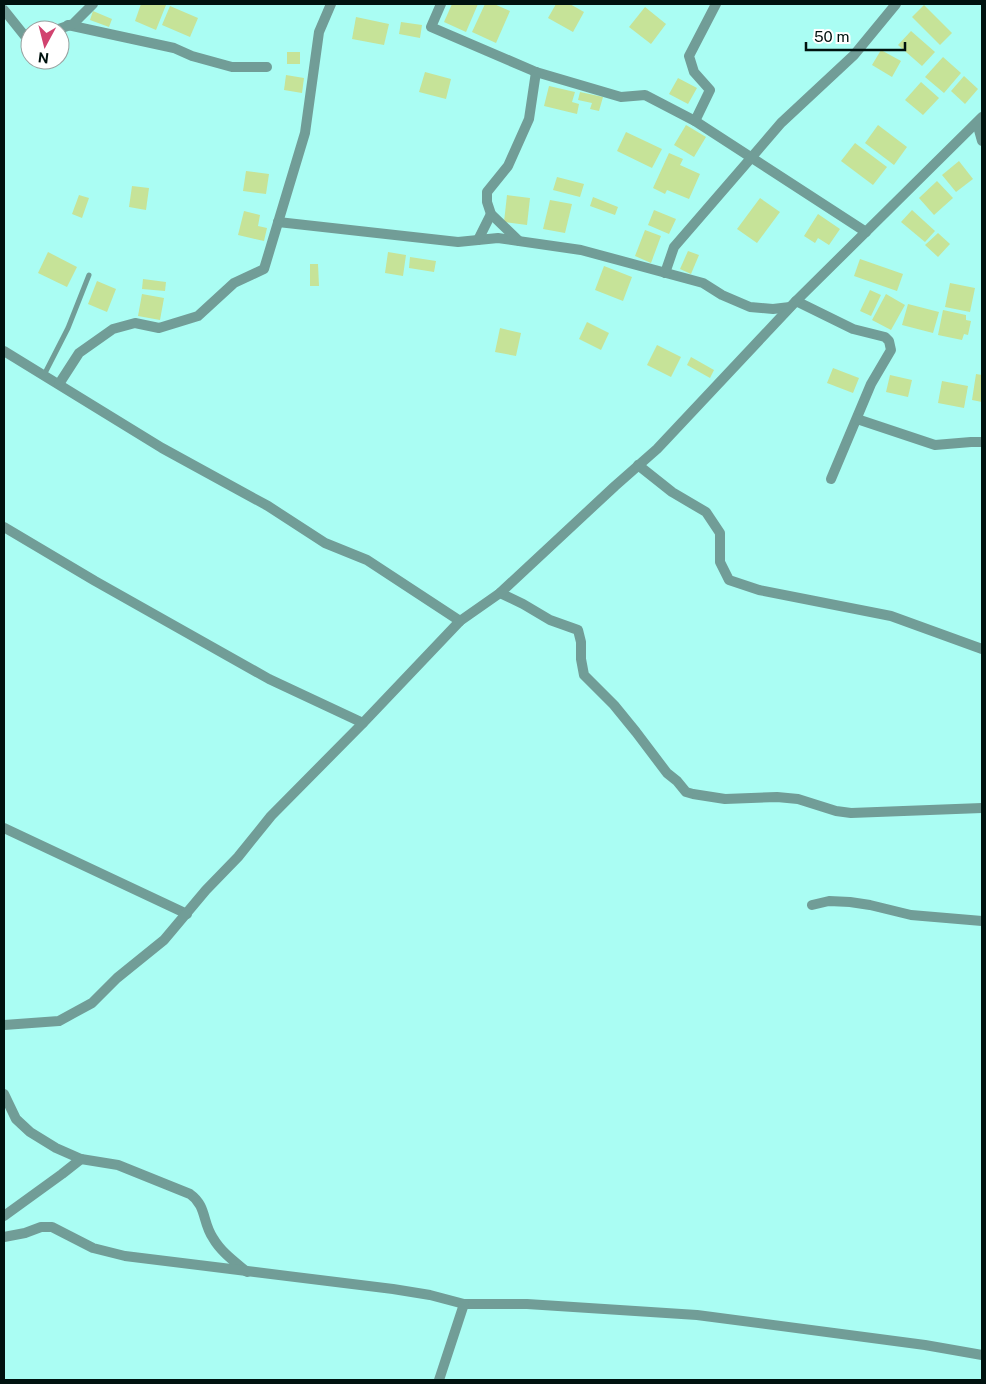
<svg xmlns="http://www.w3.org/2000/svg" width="986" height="1384" viewBox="0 0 986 1384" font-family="'Public Sans',sans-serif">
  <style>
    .building { fill: #c6e398 }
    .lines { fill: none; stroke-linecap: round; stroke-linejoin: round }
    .lane { stroke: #719d97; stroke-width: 5 }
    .street { stroke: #719d97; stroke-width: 10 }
  </style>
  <rect width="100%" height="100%" fill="#aafdf3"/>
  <g class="building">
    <polygon points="141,4 166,5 156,30 135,21"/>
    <polygon points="452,4 478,4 466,32 444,22"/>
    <polygon points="485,4 494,4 510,11 496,43 472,32"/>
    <polygon points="556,4 570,4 584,12 573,32 548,18"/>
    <polygon points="924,5 952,33 940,45 912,17"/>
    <polygon points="170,6 198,18 190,37 162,25"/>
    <polygon points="645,7 666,24 651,44 629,27"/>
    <polygon points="93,11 112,19 109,27 90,20"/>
    <polygon points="356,17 389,24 384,45 352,39"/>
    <polygon points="401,22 422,25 420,38 399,34"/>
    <polygon points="911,31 935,52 922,66 898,45"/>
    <polygon points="881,50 901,61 892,77 872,65"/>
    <rect x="287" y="52" width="13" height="12"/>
    <polygon points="943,57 961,73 944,93 925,77"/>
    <polygon points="425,72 451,79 446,99 419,92"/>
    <polygon points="286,75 304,78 302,93 284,90"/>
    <polygon points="964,76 978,89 965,104 951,91"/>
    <polygon points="678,78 697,88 688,104 669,94"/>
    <polygon points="921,82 939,98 923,115 905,100"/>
    <polygon points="549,86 575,92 572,102 579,104 577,114 544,106"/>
    <polygon points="580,92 603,97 599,111 590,109 592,103 578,100"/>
    <polygon points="686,125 706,137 694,157 674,145"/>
    <polygon points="878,125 907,147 894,165 865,143"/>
    <polygon points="626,132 662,149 652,168 617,151"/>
    <polygon points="855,143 887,167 873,185 841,161"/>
    <polygon points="669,153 683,159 680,165 700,174 689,199 667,190 665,194 653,188"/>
    <polygon points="959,161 973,179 956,192 942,175"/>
    <polygon points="246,171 269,174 266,194 243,191"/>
    <polygon points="557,177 584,184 580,197 553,190"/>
    <polygon points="937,181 953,198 934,215 919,198"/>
    <polygon points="132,186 149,188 146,210 129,207"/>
    <polygon points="79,195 89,198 82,218 72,214"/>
    <polygon points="507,195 530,198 527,225 504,222"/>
    <polygon points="593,197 618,207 615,215 590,206"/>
    <polygon points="760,198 780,212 757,243 737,229"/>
    <polygon points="550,200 572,204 565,233 543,229"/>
    <polygon points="654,210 676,219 669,234 648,225"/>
    <polygon points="912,210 935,231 925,242 901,222"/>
    <polygon points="244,211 260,215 258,226 267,228 264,241 238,235"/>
    <polygon points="818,214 840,229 829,245 818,238 815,243 804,236"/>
    <polygon points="645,230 661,236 651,263 635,256"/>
    <polygon points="938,233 950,244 938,257 925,245"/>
    <polygon points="688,251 699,255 691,274 680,269"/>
    <polygon points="48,252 77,267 67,287 38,273"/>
    <polygon points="388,252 406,255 403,276 385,273"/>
    <polygon points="410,257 436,261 434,272 409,268"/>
    <polygon points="860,259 903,274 897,291 854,276"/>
    <polygon points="310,264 318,264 319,286 310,286"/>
    <polygon points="604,266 632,277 623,301 595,290"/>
    <polygon points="143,279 166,282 165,291 142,289"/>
    <polygon points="97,281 116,289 107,312 88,304"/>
    <polygon points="950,283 975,288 970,312 945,307"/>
    <polygon points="870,290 881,295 871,316 860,311"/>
    <polygon points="142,294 164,298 160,320 138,316"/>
    <polygon points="886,294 905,305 891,330 872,320"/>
    <polygon points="908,304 939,312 933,333 902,325"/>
    <polygon points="943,310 966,315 966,320 971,321 968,335 964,334 962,340 938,335"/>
    <polygon points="587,322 609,333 601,350 579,339"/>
    <polygon points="500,328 521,333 516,356 495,352"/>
    <polygon points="657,345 681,357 671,377 647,365"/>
    <polygon points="691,357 714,370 710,378 687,365"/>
    <polygon points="833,368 859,378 853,393 827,383"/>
    <polygon points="976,374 982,375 982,402 972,400"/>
    <polygon points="890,375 912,380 908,397 886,392"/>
    <polygon points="942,381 968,386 964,408 938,403"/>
  </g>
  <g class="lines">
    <polyline class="lane" points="44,375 68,328 89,275"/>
    <g class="street">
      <polyline points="441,4 431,27 536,72 621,97 645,95 695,121 866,232"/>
      <polyline points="4,10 28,40 30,40"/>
      <polyline points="68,25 174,48 192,56 232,67 267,67"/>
      <polyline points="56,30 73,24 93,4"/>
      <polyline points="695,121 710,90 694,72 689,56 716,4"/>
      <polyline points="977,123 982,141"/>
      <polyline points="278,222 458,242 498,238 581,250 703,283 722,295 750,307 773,309 790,307"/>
      <polyline points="478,240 491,214"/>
      <polyline points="519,241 491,214 487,202 487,192 508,166 529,119 536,72"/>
      <polyline points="665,273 674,247 751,158 781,123 854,55 896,4"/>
      <polyline points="796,301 853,329 885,337 889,341 891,350 871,384 831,479"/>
      <polyline points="4,351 162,448 268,506 325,543 367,560 460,621"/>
      <polyline points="59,384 79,353 113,329 135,323 159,328 198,316 234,283 264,269 305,133 319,32 331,4"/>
      <polyline points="857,419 935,445 971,442 982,442"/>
      <polyline points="638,465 672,492 706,512 720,533 720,562 729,580 759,590 891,616 982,649"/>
      <polyline points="4,527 95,581 269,679 363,723"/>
      <polyline points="500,593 523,604 550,620 578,630 581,642 581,659 584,675 614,705 636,732 667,773 677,781 686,792 693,794 725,799 777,797 798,799 836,811 851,813 982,808"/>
      <polyline points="4,828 187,914"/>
      <polyline points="812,905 829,901 850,902 870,905 911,915 982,921"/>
      <polyline points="4,1025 59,1021 92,1003 117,978 164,940 206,890 238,857 271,816 363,723 460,621 500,593 615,486 657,449 796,301 982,117"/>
      <path d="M4 1094 16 1119 30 1132 56 1148 81 1159 118 1165 190 1194C207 1206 202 1222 213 1238 221 1252 235 1262 247 1272"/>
      <polyline points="4,1216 62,1174 81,1159"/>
      <polyline points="4,1237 25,1233 41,1227 52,1227 93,1248 125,1256 393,1289 430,1295 464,1304 527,1304 697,1315 925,1345 982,1355"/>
      <polyline points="439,1380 464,1304"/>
    </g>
  </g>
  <rect width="986" height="1384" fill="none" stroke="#00120f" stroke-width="10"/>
  <g transform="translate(45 45) rotate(187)"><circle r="24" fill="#ffffff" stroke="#99a09f"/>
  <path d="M0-4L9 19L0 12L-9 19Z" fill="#d1436f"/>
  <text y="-8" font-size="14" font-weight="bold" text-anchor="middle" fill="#00120f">N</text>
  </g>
  <path d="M806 42v8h99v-8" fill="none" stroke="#00120f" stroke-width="2.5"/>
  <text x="814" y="42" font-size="15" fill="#00120f" stroke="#ffffff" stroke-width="4" paint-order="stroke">50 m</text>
</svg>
